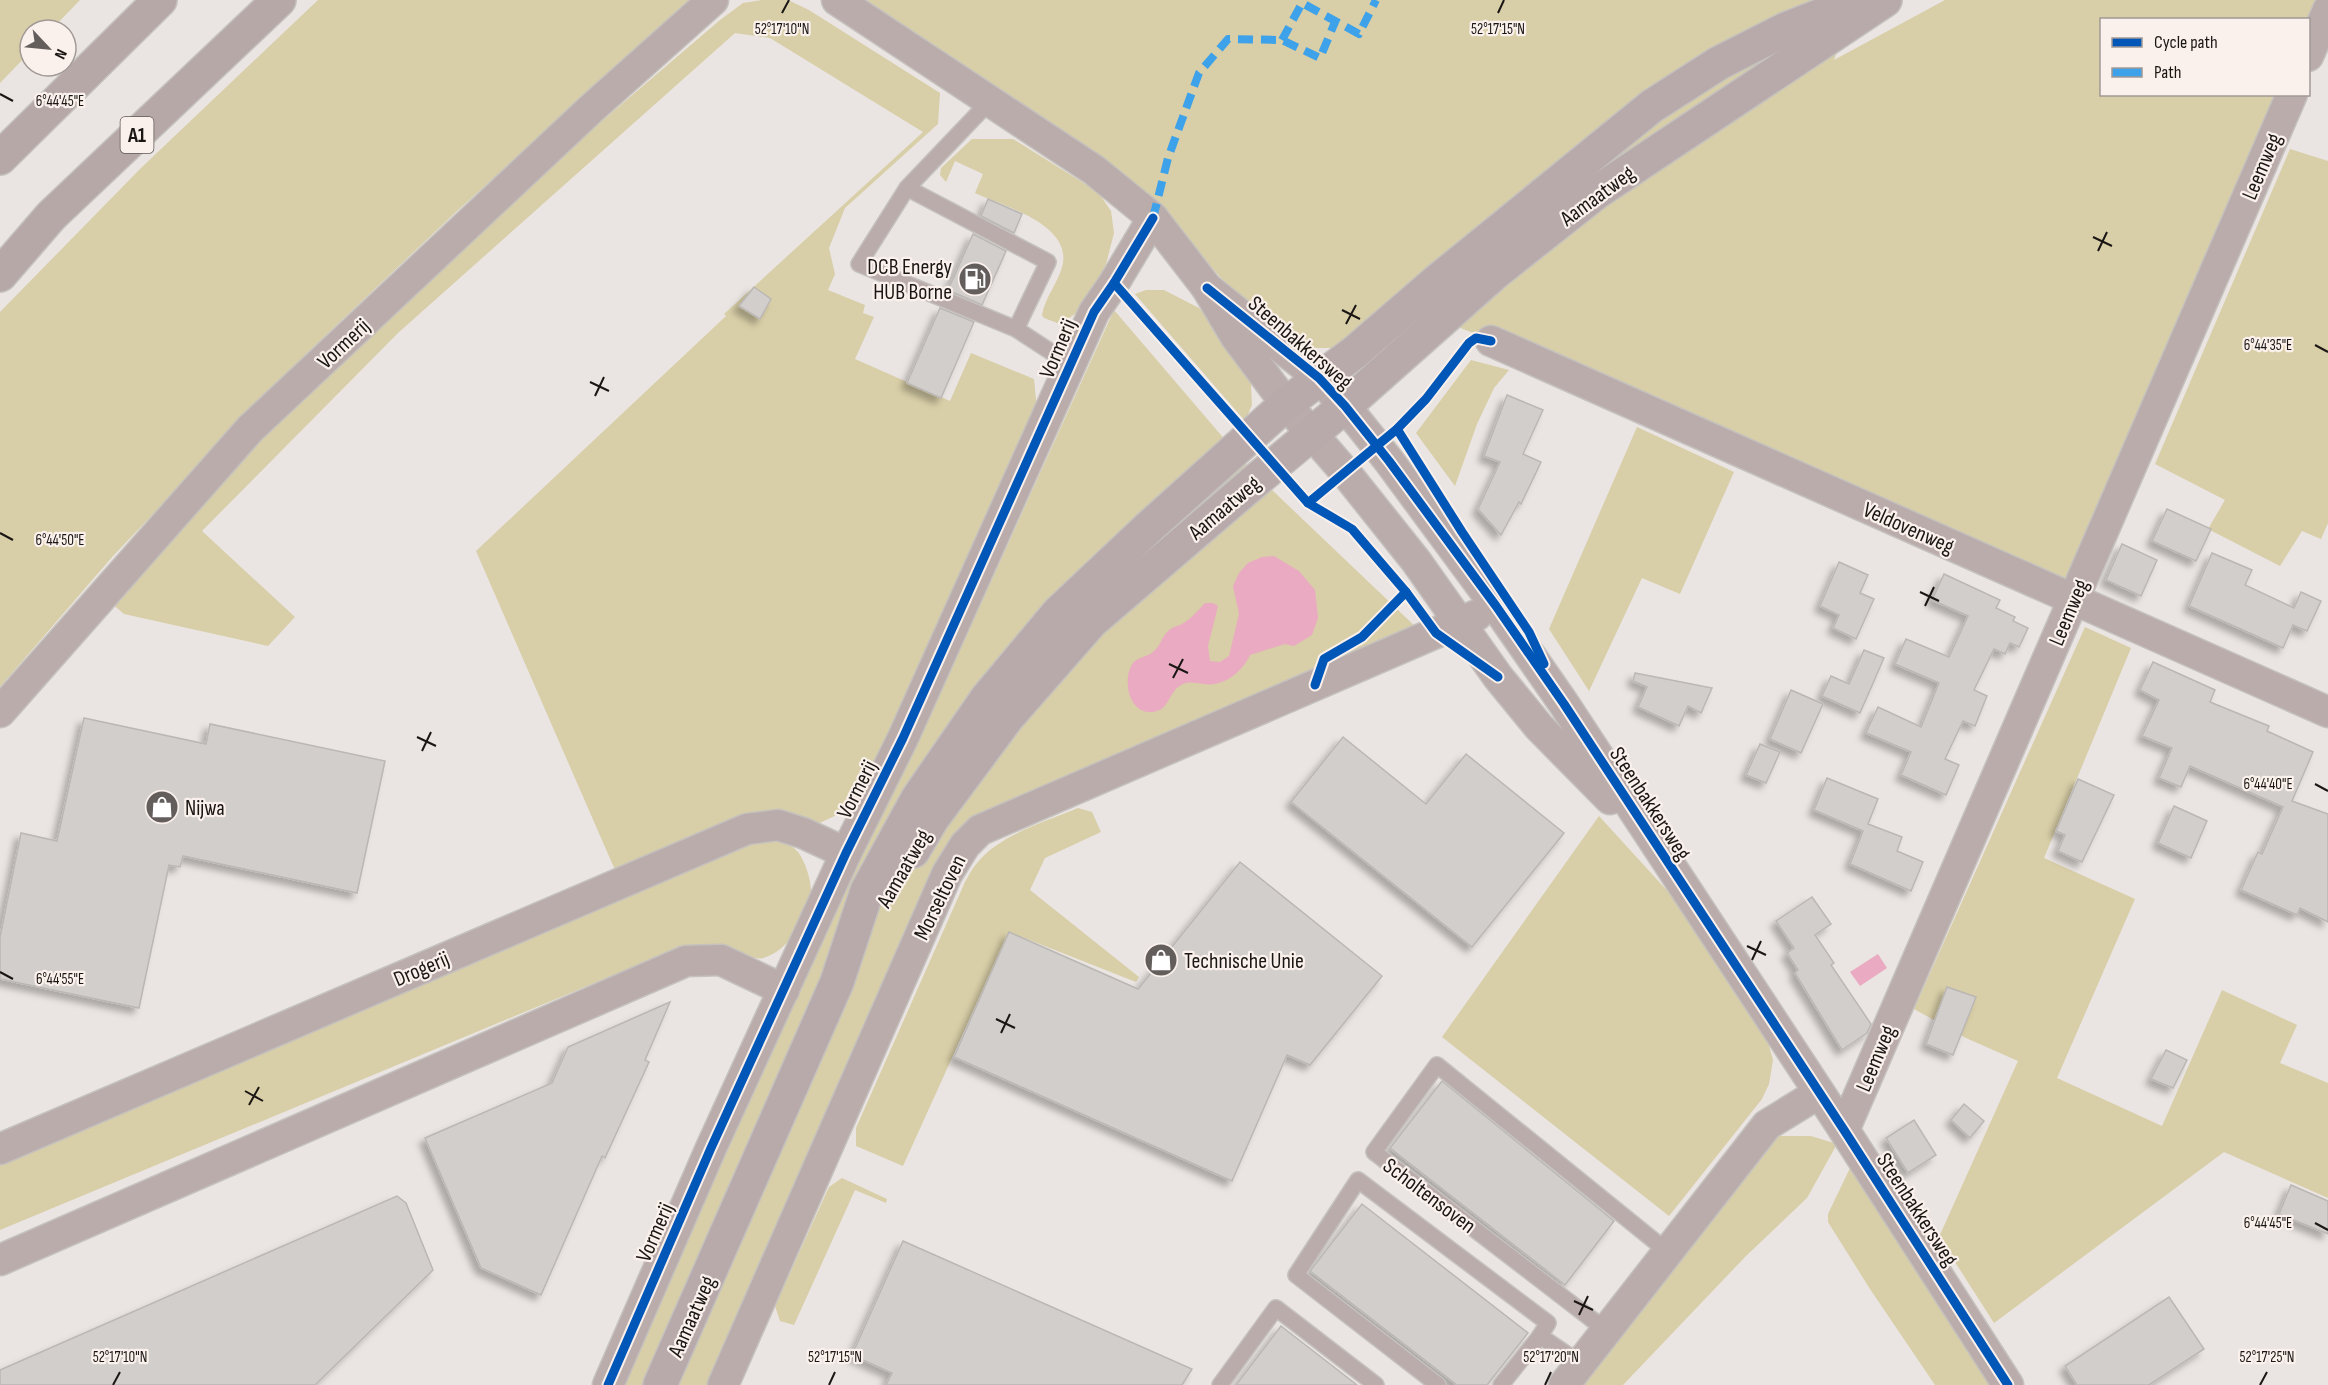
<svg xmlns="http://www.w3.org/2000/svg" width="2328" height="1385" viewBox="0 0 2328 1385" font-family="'Sofia Sans Condensed',sans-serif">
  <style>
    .green { fill: #d8cea7 }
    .water { fill: #e9aac2 }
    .building { fill: #d2cecb; stroke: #bab7b4; stroke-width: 1.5; filter: url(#shadow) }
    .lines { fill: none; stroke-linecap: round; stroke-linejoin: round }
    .service-casing { stroke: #c4c1be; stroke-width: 18 }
    .minor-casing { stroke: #c4c1be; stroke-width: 33 }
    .secondary-casing { stroke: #c4c1be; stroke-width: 36 }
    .motorway-casing { stroke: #c4c1be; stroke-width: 36 }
    .service { stroke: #baacab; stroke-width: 15 }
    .minor { stroke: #baacab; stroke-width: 30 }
    .secondary { stroke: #b8aaaa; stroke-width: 33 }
    .motorway { stroke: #b6a8a6; stroke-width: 33 }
    .quiet { stroke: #3da2ea; stroke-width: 8; stroke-dasharray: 15 8; stroke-linecap: butt }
    .cycleway-casing { stroke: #fbf1ec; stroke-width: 13 }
    .cycleway { stroke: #0057b8; stroke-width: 9 }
    .ticks { fill: none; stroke: #1a1614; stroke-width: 2 }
    .labels { text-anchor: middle; stroke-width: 4.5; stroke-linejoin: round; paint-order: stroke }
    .shield { fill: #fbf1ec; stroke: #5e5855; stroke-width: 1.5 }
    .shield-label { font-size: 21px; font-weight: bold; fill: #1a1614 }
    .street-label { font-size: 22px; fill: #1a1614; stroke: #fbf1ec }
    .poi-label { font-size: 22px; fill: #1a1614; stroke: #fbf1ec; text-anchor: start }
    .ticks-label { font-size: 15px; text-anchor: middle; fill: #1a1614; stroke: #fbf1ec; stroke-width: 4.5; stroke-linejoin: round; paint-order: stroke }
  </style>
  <defs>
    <filter id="shadow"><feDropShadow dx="-5.5" dy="5.5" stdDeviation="3" flood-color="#0004"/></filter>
  </defs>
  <rect width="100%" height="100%" fill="#eae5e2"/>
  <g class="green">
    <polygon points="0,0 80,0 51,30 30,30 30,52 0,83"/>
    <polygon points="318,0 703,0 533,142 457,211 306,354 113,556 0,687 0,312 141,168"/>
    <polygon points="762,0 788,0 809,10 940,93 938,124 845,208 829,248 835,274 828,290 865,305 863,313 874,317 855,359 950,401 971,353 1034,379 1037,410 863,792 850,809 813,826 773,810 742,814 615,870 476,551 726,316 724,314 923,132 770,38 735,33 398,333 202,531 295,617 268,646 124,614 110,602 205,493 304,396 540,174 720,20 743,3"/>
    <polygon points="848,0 1857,0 1834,60 1945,0 2321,0 2308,20 2102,20 2102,94 2283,95 2072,585 1684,413 1392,302 1356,333 1333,348 1311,348 1282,336 1220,277 1169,217"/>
    <path d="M972 139H1013L1098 192 1111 211 1114 233 1106 264 1084 308 1060 324 1044 318 1042 315C1045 296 1060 281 1063 263 1069 223 1003 206 975 193L983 174 955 161 946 182 940 175 941 168Z"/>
    <polygon points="2290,149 2328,161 2328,523 2321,539 2302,531 2280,566 2208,529 2225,500 2155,464"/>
    <polygon points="1146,290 1164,290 1199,308 1226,341 1248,374 1251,385 1252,405 1245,421 1135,294"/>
    <polygon points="1114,310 1250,469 1420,631 994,812 710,1385 623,1385 885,798 922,734"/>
    <polygon points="1471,360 1509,370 1494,388 1477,424 1455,486 1416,433"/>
    <polygon points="1637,427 1734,472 1680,594 1642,578 1589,691 1549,629"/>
    <polygon points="2085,627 2131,648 2044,858 2135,899 2057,1078 2162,1126 2222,990 2297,1025 2280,1063 2328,1083 2328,1198 2224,1152 1994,1323 1939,1237 2018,1061 1966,1038 1914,1009"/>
    <path d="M1078 808 1092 812 1101 832 1045 858 1030 890 1139 977 1136 982 1009 932 903 1166 856 1146V1128L965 882C969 875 973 867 978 862 1001 834 1045 822 1078 808Z"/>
    <polygon points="1599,816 1693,919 1765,1031 1773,1060 1769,1084 1762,1099 1669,1216 1442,1037"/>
    <path d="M756 837C770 839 788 840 798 852 806 863 812 882 811 896 808 919 787 952 763 958 757 960 751 956 745 955 724 949 703 949 681 947L0 1230V1164Z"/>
    <polygon points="1778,1136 1811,1136 1837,1144 1807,1198 1746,1256 1623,1385 1578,1385 1761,1149"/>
    <polygon points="1851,1166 1993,1385 1935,1385 1870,1289 1828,1222 1828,1214"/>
    <polygon points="842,1178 887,1199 886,1203 855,1190 794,1325 780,1321 775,1306 829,1187"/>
  </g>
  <g class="water">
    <path d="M1274 556 1299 571 1315 590 1318 618 1312 635 1294 646 1285 644 1250 655C1242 672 1224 687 1203 684 1196 683 1188 681 1181 685 1168 692 1170 711 1152 712 1128 714 1122 678 1133 663 1138 657 1147 657 1153 652 1160 647 1162 636 1169 630 1174 626 1180 626 1185 622 1192 618 1199 609 1205 603H1213L1218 606 1208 646 1210 661 1220 662 1229 656 1239 614 1233 586 1239 573 1248 563 1262 557Z"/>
    <polygon points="1878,954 1887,968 1860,986 1850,972"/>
  </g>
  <g class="building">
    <polygon points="988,199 1022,214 1014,233 981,216"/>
    <polygon points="973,234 1006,251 982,305 948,290"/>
    <polygon points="754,287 771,299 760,319 739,306"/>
    <polygon points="940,308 974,322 941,398 907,383"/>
    <polygon points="1507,395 1543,410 1523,454 1541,462 1521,504 1519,502 1501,535 1478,509 1500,462 1484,456"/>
    <polygon points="2167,509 2211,529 2196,561 2152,541"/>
    <polygon points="2122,544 2157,560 2141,596 2106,580"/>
    <polygon points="2212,553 2252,570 2245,585 2294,608 2301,592 2321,601 2307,631 2293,625 2283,648 2189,606"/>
    <polygon points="1839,562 1868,575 1860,593 1874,599 1856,639 1833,628 1839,615 1820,606"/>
    <polygon points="1944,574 2000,600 1996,608 2015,617 2013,621 2028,628 2019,647 2010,643 2005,654 1994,649 1974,690 1987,696 1975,726 1963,721 1945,759 1959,765 1946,795 1901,775 1911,752 1866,733 1878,707 1921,727 1939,683 1895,664 1906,639 1949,657 1968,616 1932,600"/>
    <polygon points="1864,650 1884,658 1860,713 1822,696 1831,676 1849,684"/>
    <polygon points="2153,662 2215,690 2210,702 2259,722 2269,726 2267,731 2313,752 2292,801 2328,814 2328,922 2300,908 2297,915 2241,890 2258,852 2262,854 2283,807 2190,766 2181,787 2159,778 2172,748 2142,736 2159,700 2140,690"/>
    <polygon points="1635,673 1671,680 1712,688 1701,713 1688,706 1679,726 1638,707 1647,687 1633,681"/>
    <polygon points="1791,690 1823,704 1801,753 1770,739"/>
    <polygon points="84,718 206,744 210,724 385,761 357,893 183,856 180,867 169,865 139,1008 0,979 0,937 21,833 57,841"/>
    <polygon points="1343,737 1426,804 1466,754 1564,833 1472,947 1291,802"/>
    <polygon points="1760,744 1780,752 1766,783 1746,775"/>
    <polygon points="1827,778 1878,799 1868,824 1902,837 1897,851 1923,862 1911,891 1850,864 1863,831 1814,810"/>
    <polygon points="2078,779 2114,795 2082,862 2058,851 2065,835 2056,831"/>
    <polygon points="2174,806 2207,821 2191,858 2158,843"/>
    <polygon points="1240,862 1382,976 1310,1065 1287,1055 1232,1181 954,1057 1009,932 1138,989"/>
    <polygon points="1812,897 1831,924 1815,935 1834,963 1831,965 1871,1024 1867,1033 1842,1050 1795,973 1798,970 1787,953 1794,948 1776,921"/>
    <polygon points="1947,987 1976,997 1953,1055 1926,1044"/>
    <polygon points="670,1002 645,1060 649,1062 605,1158 602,1156 541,1295 481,1268 425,1138 552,1083 568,1047"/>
    <polygon points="2166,1050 2187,1060 2173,1088 2151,1079"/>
    <polygon points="1442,1081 1614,1221 1565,1285 1390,1148"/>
    <polygon points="1964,1104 1984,1121 1970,1138 1951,1120"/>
    <polygon points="1914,1120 1936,1155 1908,1173 1886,1138"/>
    <polygon points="2291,1185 2328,1201 2328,1234 2279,1214"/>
    <polygon points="397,1196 406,1203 433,1270 315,1385 0,1385 0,1370"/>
    <polygon points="1362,1204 1528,1333 1487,1385 1457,1385 1310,1271"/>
    <polygon points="903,1241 1192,1369 1182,1385 886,1385 892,1373 852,1355"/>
    <polygon points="2169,1297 2204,1349 2149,1385 2077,1385 2065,1366"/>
    <polygon points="1281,1326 1357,1385 1236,1385"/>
  </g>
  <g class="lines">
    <g class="service-casing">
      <g id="service">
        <polyline points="990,101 907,188 859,264 1016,329 1071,365"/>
        <polyline points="907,188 1048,262 1016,329"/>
        <polyline points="1607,1331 1374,1152 1437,1065 1668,1252"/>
        <polyline points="1220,1385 1276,1308 1376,1385"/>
        <polyline points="1438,1385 1296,1275 1358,1180 1548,1323 1540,1336 1581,1364"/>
        <polyline points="1501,1385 1540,1336"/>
      </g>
    </g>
    <g class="minor-casing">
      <g id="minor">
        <polyline points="837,0 1094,170 1153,218 1207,288 1236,337 1286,404 1345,472 1416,561 1498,677 1539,727 1610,799"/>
        <polyline points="2308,56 2328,10"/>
        <polyline points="1207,288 1319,378 1345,406 1389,461 1496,606 1564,704 1844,1130 2008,1385"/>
        <polyline points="1491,341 2328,712"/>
        <polyline points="0,712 250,429 592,108 713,0"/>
        <polyline points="1844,1130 2292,94"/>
        <polyline points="0,1149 747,829 778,825 803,833 846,853"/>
        <polyline points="0,1260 686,961 721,960 784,990"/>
        <polyline points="608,1385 711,1148 846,853 903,738 1094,312 1114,283 1153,218"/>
        <polyline points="723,1385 947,874 965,845 980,830 1477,615"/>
        <polyline points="1564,1385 1767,1125 1819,1093"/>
      </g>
    </g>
    <g class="secondary-casing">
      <g id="secondary">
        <polyline points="913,851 932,819 1007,718 1092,621 1254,482 1345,406 1496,272 1597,192 1885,0"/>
        <polyline points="660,1385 837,982 867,891 918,798 987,698 1058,613 1147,529 1286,404 1355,352 1436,282 1652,106 1719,63 1786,29 1860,0"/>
      </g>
    </g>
    <g class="motorway-casing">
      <g id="motorway">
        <polyline points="0,158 160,0"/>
        <polyline points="0,275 51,216 279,0"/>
      </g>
    </g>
    <use href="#service" class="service"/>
    <use href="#minor" class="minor"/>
    <use href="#secondary" class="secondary"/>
    <use href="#motorway" class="motorway"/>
    <g class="quiet">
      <polyline points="1282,40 1302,3 1359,34 1376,0"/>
      <polyline points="1153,218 1168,158 1199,73 1228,39 1282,40 1320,58 1335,22"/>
    </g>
    <g class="cycleway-casing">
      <g id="cycleway">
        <polyline points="1114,283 1308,503 1352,529 1406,592 1436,633 1498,677"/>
        <polyline points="1207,288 1319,378 1345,406 1389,461 1496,606 1564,704 1844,1130 2008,1385"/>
        <polyline points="1397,429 1462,532 1529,632 1544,664"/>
        <polyline points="1308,503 1397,429 1426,399 1469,343 1476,338 1491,341"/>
        <polyline points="1315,685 1324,659 1362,637 1406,592"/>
        <polyline points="608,1385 711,1148 846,853 903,738 1094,312 1114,283 1153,218"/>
      </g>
    </g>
    <use href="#cycleway" class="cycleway"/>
  </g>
  <path class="ticks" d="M782 13 789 0M1498 13 1504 0M0 94 13 101M2093 237 2112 246M2098 251 2107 232M1342 310 1360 319M1346 324 1356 305M2315 345 2328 352M590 382 609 391M595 396 604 377M0 533 13 540M1920 592 1939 601M1925 606 1934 587M1169 664 1188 673M1173 678 1183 659M417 737 436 746M422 751 431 732M2315 784 2328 791M1747 946 1766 955M1752 960 1761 941M0 972 13 979M996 1019 1015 1028M1001 1033 1010 1014M245 1091 263 1101M249 1105 259 1087M2315 1223 2328 1230M1574 1301 1593 1310M1579 1315 1588 1296M113 1385 120 1372M829 1385 835 1372M1545 1385 1551 1372M2260 1385 2267 1372"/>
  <defs>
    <g id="fuel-disc" transform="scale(1.725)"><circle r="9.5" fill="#635e5c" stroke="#fbf1ec"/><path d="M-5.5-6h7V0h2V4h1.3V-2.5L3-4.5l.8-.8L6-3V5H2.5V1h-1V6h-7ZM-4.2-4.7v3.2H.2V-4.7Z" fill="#fff"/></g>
    <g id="shop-disc" transform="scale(1.725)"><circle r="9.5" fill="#635e5c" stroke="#fbf1ec"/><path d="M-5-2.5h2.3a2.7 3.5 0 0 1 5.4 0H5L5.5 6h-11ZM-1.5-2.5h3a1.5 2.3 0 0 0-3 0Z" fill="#fff"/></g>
  </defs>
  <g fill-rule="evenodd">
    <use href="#fuel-disc" x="975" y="279"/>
    <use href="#shop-disc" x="162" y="807"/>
    <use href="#shop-disc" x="1161" y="960"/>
  </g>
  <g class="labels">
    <rect class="shield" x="120.5" y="117" width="33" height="36" rx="4.5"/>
    <g class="shield-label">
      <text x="137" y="142">A1</text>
    </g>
    <g class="street-label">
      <text transform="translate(2261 166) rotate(-67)" y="8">Leemweg</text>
      <text transform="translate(1597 195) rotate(-36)" y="8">Aamaatweg</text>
      <text transform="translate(1301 342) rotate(41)" y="8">Steenbakkersweg</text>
      <text transform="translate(343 343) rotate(-43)" y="8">Vormerij</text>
      <text transform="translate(1057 348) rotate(-67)" y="8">Vormerij</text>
      <text transform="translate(1224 507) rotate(-40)" y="8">Aamaatweg</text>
      <text transform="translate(1909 527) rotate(24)" y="8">Veldovenweg</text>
      <text transform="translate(2068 612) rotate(-67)" y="8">Leemweg</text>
      <text transform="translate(856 789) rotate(-63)" y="8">Vormerij</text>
      <text transform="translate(1651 803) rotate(57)" y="8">Steenbakkersweg</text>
      <text transform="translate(903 868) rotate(-60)" y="8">Aamaatweg</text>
      <text transform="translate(939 897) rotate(-64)" y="8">Morseltoven</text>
      <text transform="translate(421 968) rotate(-23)" y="8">Drogerij</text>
      <text transform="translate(1875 1058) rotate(-67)" y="8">Leemweg</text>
      <text transform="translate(1430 1195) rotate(37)" y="8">Scholtensoven</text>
      <text transform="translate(1918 1209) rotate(57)" y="8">Steenbakkersweg</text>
      <text transform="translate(654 1232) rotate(-66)" y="8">Vormerij</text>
      <text transform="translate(691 1316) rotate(-66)" y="8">Aamaatweg</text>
    </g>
    <g class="poi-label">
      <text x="952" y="274" text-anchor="end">DCB Energy<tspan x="952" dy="25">HUB Borne</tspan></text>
      <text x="185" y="815">Nijwa</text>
      <text x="1184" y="968">Technische Unie</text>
    </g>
  </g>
  <g class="ticks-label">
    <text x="782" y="34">52°17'10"N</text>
    <text x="1498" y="34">52°17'15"N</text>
    <text x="60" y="106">6°44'45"E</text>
    <text x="2268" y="350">6°44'35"E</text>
    <text x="60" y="545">6°44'50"E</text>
    <text x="2268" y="789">6°44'40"E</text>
    <text x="60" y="984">6°44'55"E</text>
    <text x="2268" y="1228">6°44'45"E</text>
    <text x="120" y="1362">52°17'10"N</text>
    <text x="835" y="1362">52°17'15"N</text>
    <text x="1551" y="1362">52°17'20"N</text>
    <text x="2267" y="1362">52°17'25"N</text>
  </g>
  <rect x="2100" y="18" width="210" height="78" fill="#fbf1ec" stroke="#a19996" stroke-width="1.5"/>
  <rect x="2112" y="38" width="30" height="9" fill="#0057b8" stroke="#a19996" stroke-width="1.5"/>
  <text x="2154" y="48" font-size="18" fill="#1a1614">Cycle path</text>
  <rect x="2112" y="68" width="30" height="9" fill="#3da2ea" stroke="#a19996" stroke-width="1.5"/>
  <text x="2154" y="78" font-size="18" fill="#1a1614">Path</text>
  <g transform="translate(48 48) rotate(116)"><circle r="28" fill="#fbf1ec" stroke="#a19996" stroke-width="1.5"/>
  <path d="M0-4.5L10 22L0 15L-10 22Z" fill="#635e5c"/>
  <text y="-9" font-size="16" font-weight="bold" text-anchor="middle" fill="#1a1614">N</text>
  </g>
</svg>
